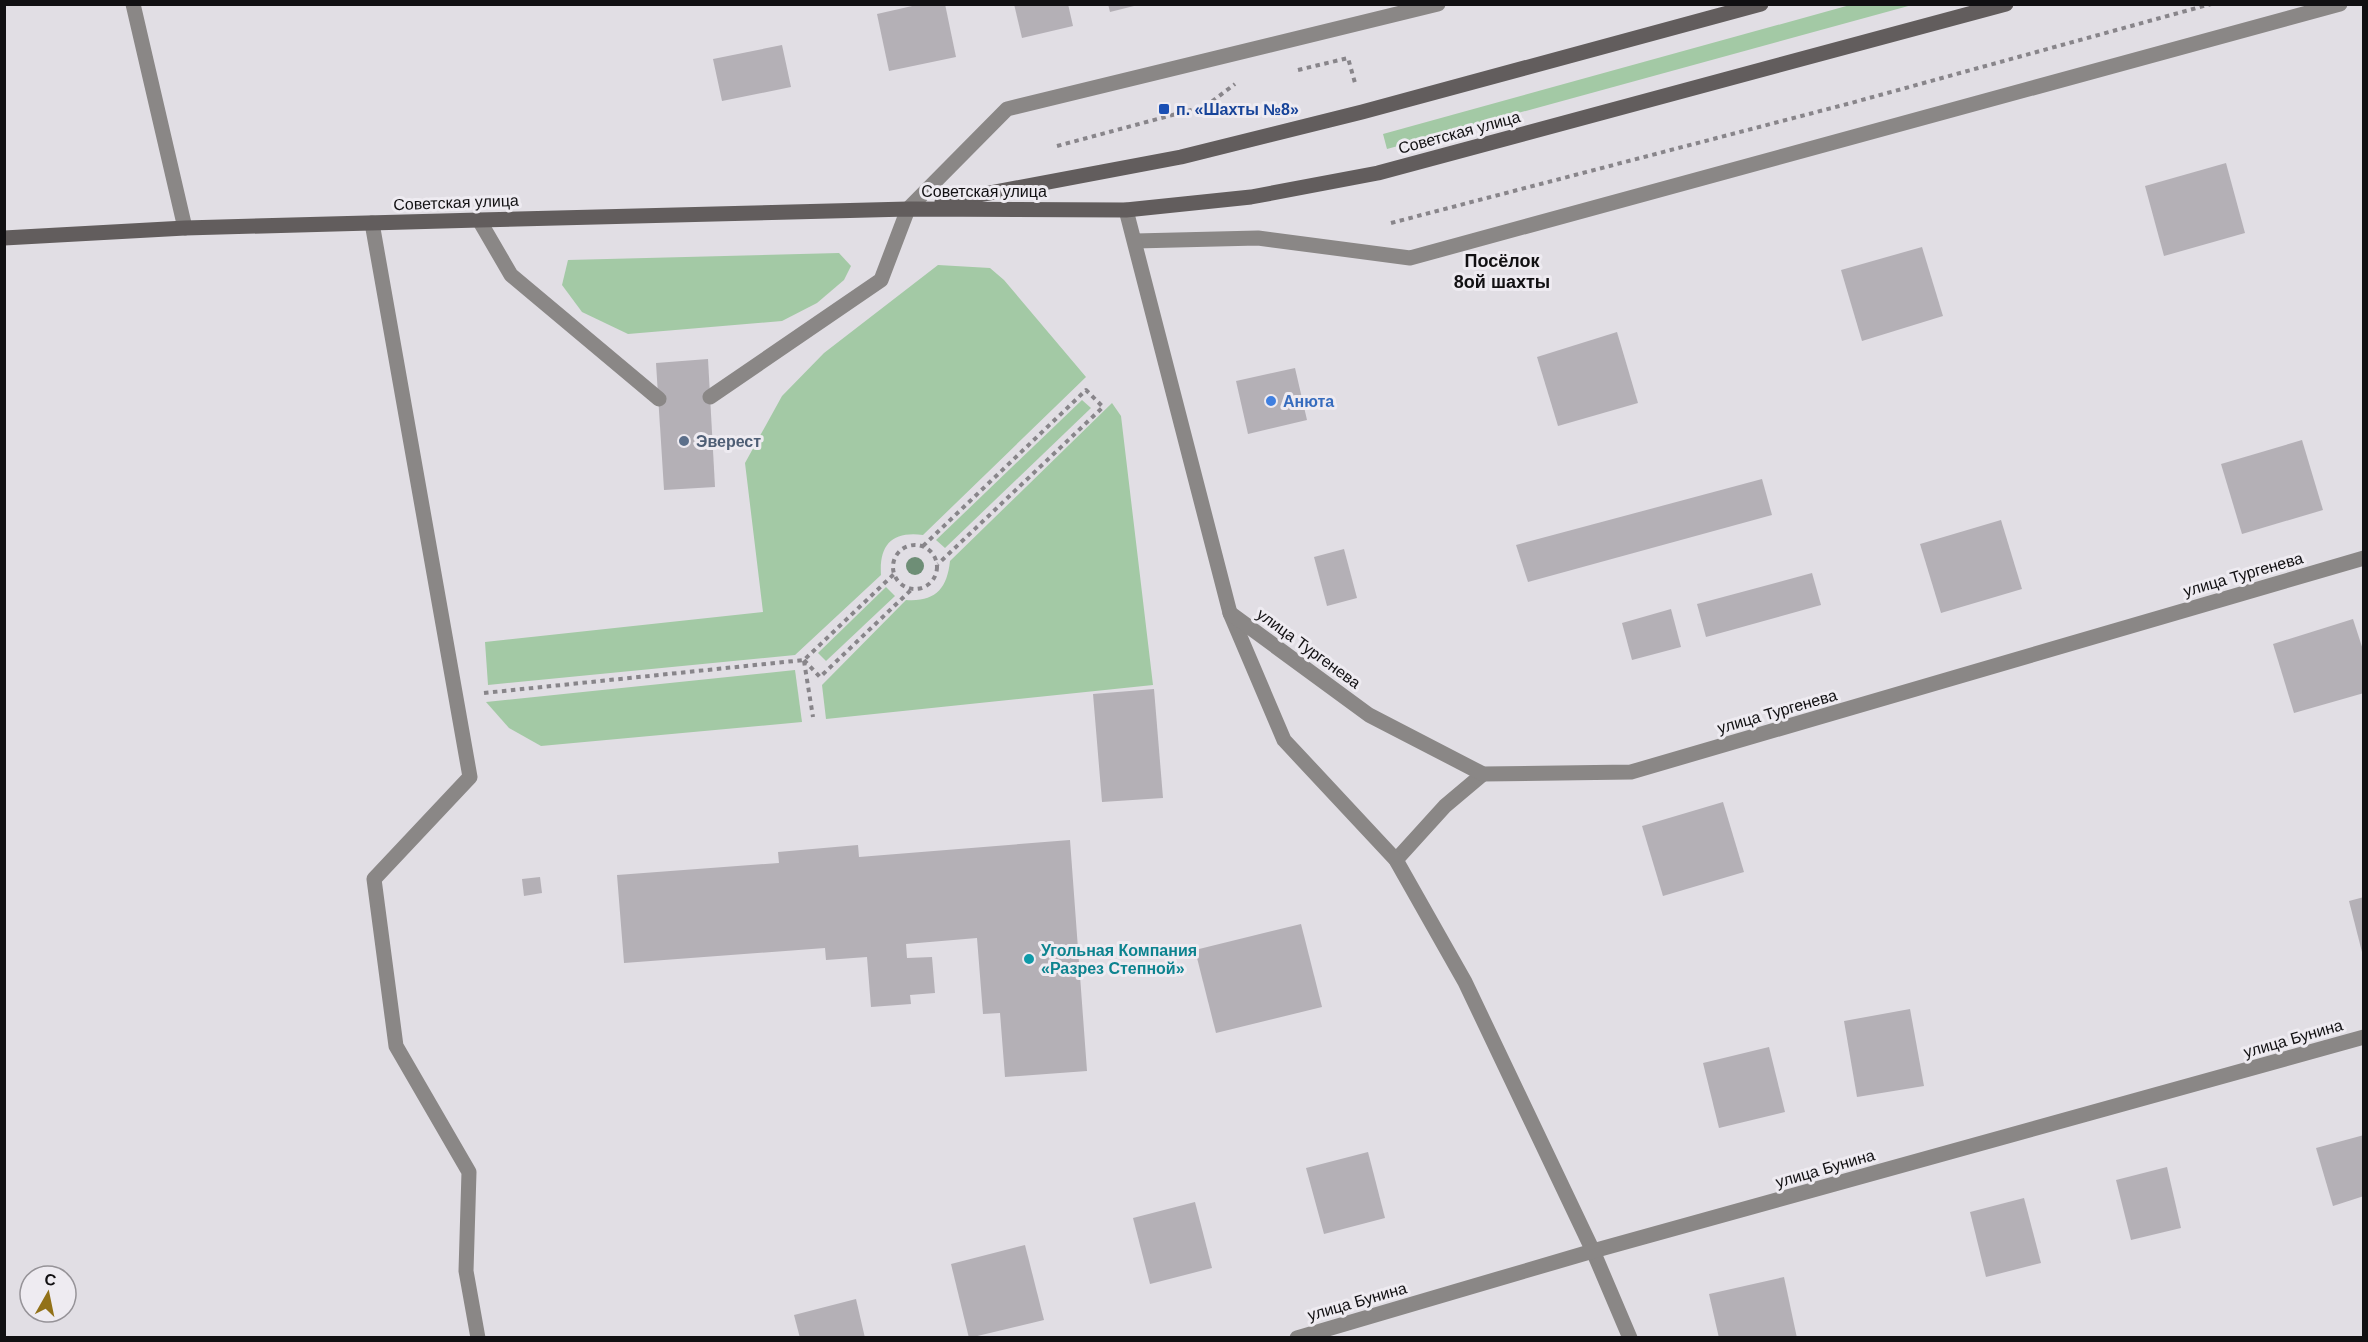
<svg xmlns="http://www.w3.org/2000/svg" width="2368" height="1342" viewBox="0 0 2368 1342" font-family="Arial,sans-serif">
  <style>
    .green { fill: #a3c9a5 }
    .building { fill: #b4b0b6 }
    .lines { fill: none; stroke-linecap: round; stroke-linejoin: round }
    .path { stroke: #88858a; stroke-width: 4; stroke-dasharray: 4.5 4.5; stroke-linecap: butt }
    .lane { stroke: #8a8786; stroke-width: 15 }
    .street { stroke: #8a8786; stroke-width: 15 }
    .secondary { stroke: #625d5d; stroke-width: 15 }
    .tree { fill: #6e8e76 }
    .transit-dot { fill: #1a4fb4; stroke: #eeebf1; stroke-width: 2 }
    .shop-dot { fill: #3f7fe0; stroke: #eeebf1; stroke-width: 2 }
    .service-dot { fill: #5c6f8a; stroke: #eeebf1; stroke-width: 2 }
    .culture-dot { fill: #0f9aa8; stroke: #eeebf1; stroke-width: 2 }
    .labels { text-anchor: middle; stroke-width: 6; stroke-linejoin: round; paint-order: stroke }
    .transit-label { font-size: 16px; font-weight: bold; fill: #164399; stroke: #eeebf1; text-anchor: start }
    .street-label { font-size: 16px; fill: #111012; stroke: #eeebf1 }
    .shop-label { font-size: 16px; font-weight: bold; fill: #366cbe; stroke: #eeebf1; text-anchor: start }
    .service-label { font-size: 16px; font-weight: bold; fill: #4e5e75; stroke: #eeebf1; text-anchor: start }
    .culture-label { font-size: 16px; font-weight: bold; fill: #0d838f; stroke: #eeebf1; text-anchor: start }
    .neighbourhood-label { font-size: 18px; font-weight: bold; fill: #111012; stroke: #eeebf1 }
  </style>
  <rect width="100%" height="100%" fill="#e1dee4"/>
  <g class="green">
    <polygon points="1850,5 1912,5 1387,149 1383,134"/>
    <polygon points="839,253 851,266 844,280 817,303 782,321 628,334 582,312 562,285 568,260"/>
    <path d="M938 265 990 268 1004 280 1086 377 923 535C892 531 879 545 881 575L795 655 488 685 485 642 763 612 745 463 782 396 824 353Z"/>
    <polygon points="1082,400 1091,408 945,548 936,540"/>
    <path d="M1112 403 1121 416 1153 685 826 719 822 685 906 600C935 602 947 589 950 561Z"/>
    <polygon points="886,587 895,596 826,661 818,653"/>
    <polygon points="795,670 802,722 541,746 509,728 486,702"/>
  </g>
  <g class="building">
    <polygon points="921,4 945,4 956,57 889,71 877,14"/>
    <polygon points="1014,4 1068,4 1073,26 1022,38"/>
    <polygon points="1108,4 1138,4 1138,5 1110,12"/>
    <polygon points="782,45 791,87 722,101 713,59"/>
    <polygon points="2226,163 2245,233 2164,256 2145,186"/>
    <polygon points="1922,247 1943,316 1862,341 1841,270"/>
    <polygon points="1617,332 1638,403 1558,426 1537,357"/>
    <polygon points="708,359 715,487 664,490 656,363"/>
    <polygon points="1295,368 1307,420 1248,434 1236,381"/>
    <polygon points="2302,440 2323,510 2242,534 2221,464"/>
    <polygon points="1762,479 1772,515 1528,582 1516,545"/>
    <polygon points="2001,520 2022,589 1941,613 1920,544"/>
    <polygon points="1344,549 1357,598 1327,606 1314,557"/>
    <polygon points="1812,573 1821,605 1706,637 1697,604"/>
    <polygon points="1671,609 1681,647 1632,660 1622,623"/>
    <polygon points="2353,619 2364,653 2364,693 2294,713 2273,644"/>
    <polygon points="1154,689 1163,798 1102,802 1093,694"/>
    <polygon points="1723,802 1744,872 1663,896 1642,826"/>
    <polygon points="1070,840 1087,1071 1005,1077 1000,1013 983,1014 977,938 906,944 907,958 932,957 935,993 910,995 911,1004 871,1007 867,957 826,960 825,948 624,963 617,875 779,863 778,852 858,845 859,857"/>
    <polygon points="540,877 542,893 524,896 522,879"/>
    <polygon points="2364,897 2364,956 2363,956 2349,901"/>
    <polygon points="1301,924 1322,1007 1216,1033 1195,950"/>
    <polygon points="1910,1009 1924,1086 1857,1097 1844,1021"/>
    <polygon points="1769,1047 1785,1112 1719,1128 1703,1063"/>
    <polygon points="2364,1135 2364,1196 2333,1206 2316,1148"/>
    <polygon points="1368,1152 1385,1218 1324,1234 1306,1168"/>
    <polygon points="2167,1167 2181,1228 2131,1240 2116,1180"/>
    <polygon points="2024,1198 2041,1263 1986,1277 1970,1212"/>
    <polygon points="1195,1202 1212,1268 1150,1284 1133,1218"/>
    <polygon points="1025,1245 1044,1320 969,1338 951,1264"/>
    <polygon points="1784,1277 1797,1338 1719,1338 1709,1294"/>
    <polygon points="856,1299 865,1338 800,1338 794,1315"/>
  </g>
  <g class="lines">
    <g class="path">
      <polyline points="1298,70 1348,58 1355,83"/>
      <polyline points="1057,146 1206,106 1235,84"/>
      <polyline points="1391,223 1851,103 2211,4"/>
      <circle cx="915" cy="567" r="22"/>
      <polyline points="923,546 1086,390 1103,407 938,564"/>
      <polyline points="804,660 820,677 912,589"/>
      <polyline points="804,661 813,717"/>
      <polyline points="484,693 804,660 894,574"/>
    </g>
    <g class="lane">
      <polyline points="479,220 511,275 659,399"/>
      <polyline points="372,223 470,777 374,879 396,1046 469,1172 466,1271 478,1338"/>
      <polyline points="1135,241 1258,238 1410,258 2340,4"/>
      <polyline points="710,397 881,280 908,209 1007,109 1438,4"/>
      <polyline points="1396,860 1445,806 1483,774"/>
    </g>
    <g class="street">
      <polyline points="133,4 185,228"/>
      <polyline points="1126,210 1230,613 1284,740 1396,860 1465,982 1593,1251 1630,1338"/>
      <polyline points="1230,613 1369,715 1483,774 1631,772 2364,558"/>
      <polyline points="1297,1338 1593,1251 2364,1037"/>
    </g>
    <g class="secondary">
      <polyline points="942,202 1181,157 1362,112 1761,4"/>
      <polyline points="4,238 185,228 479,220 908,209 1126,210 1251,197 1378,173 2006,4"/>
    </g>
  </g>
  <circle class="tree" cx="915" cy="566" r="9"/>
  <rect class="transit-dot" x="1158" y="103" width="12" height="12" rx="3"/>
  <circle class="shop-dot" cx="1271" cy="401" r="6"/>
  <circle class="service-dot" cx="684" cy="441" r="6"/>
  <circle class="culture-dot" cx="1029" cy="959" r="6"/>
  <g class="labels">
    <g class="transit-label">
      <text x="1176" y="115">п. «Шахты №8»</text>
    </g>
    <g class="street-label">
      <text transform="translate(1459 132) rotate(-15)" y="6">Советская улица</text>
      <text x="984" y="197">Советская улица</text>
      <text transform="translate(456 202) rotate(-2)" y="6">Советская улица</text>
      <text transform="translate(2243 574) rotate(-16)" y="6">улица Тургенева</text>
      <text transform="translate(1309 648) rotate(36)" y="6">улица Тургенева</text>
      <text transform="translate(1777 711) rotate(-16)" y="6">улица Тургенева</text>
      <text transform="translate(2293 1038) rotate(-16)" y="6">улица Бунина</text>
      <text transform="translate(1825 1168) rotate(-16)" y="6">улица Бунина</text>
      <text transform="translate(1357 1301) rotate(-16)" y="6">улица Бунина</text>
    </g>
    <g class="shop-label">
      <text x="1283" y="407">Анюта</text>
    </g>
    <g class="service-label">
      <text x="696" y="447">Эверест</text>
    </g>
    <g class="culture-label">
      <text x="1041" y="956">Угольная Компания<tspan x="1041" dy="18">«Разрез Степной»</tspan></text>
    </g>
    <g class="neighbourhood-label">
      <text x="1502" y="267">Посёлок<tspan x="1502" dy="21">8ой шахты</tspan></text>
    </g>
  </g>
  <rect width="2368" height="1342" fill="none" stroke="#111012" stroke-width="12"/>
  <g transform="translate(48 1294) rotate(9)"><circle r="28" fill="#eeebf1" stroke="#969398" stroke-width="1.5"/>
  <path d="M0-4.5L10 22L0 15L-10 22Z" fill="#927118"/>
  <text y="-9" font-size="16" font-weight="bold" text-anchor="middle" fill="#111012">С</text>
  </g>
</svg>
